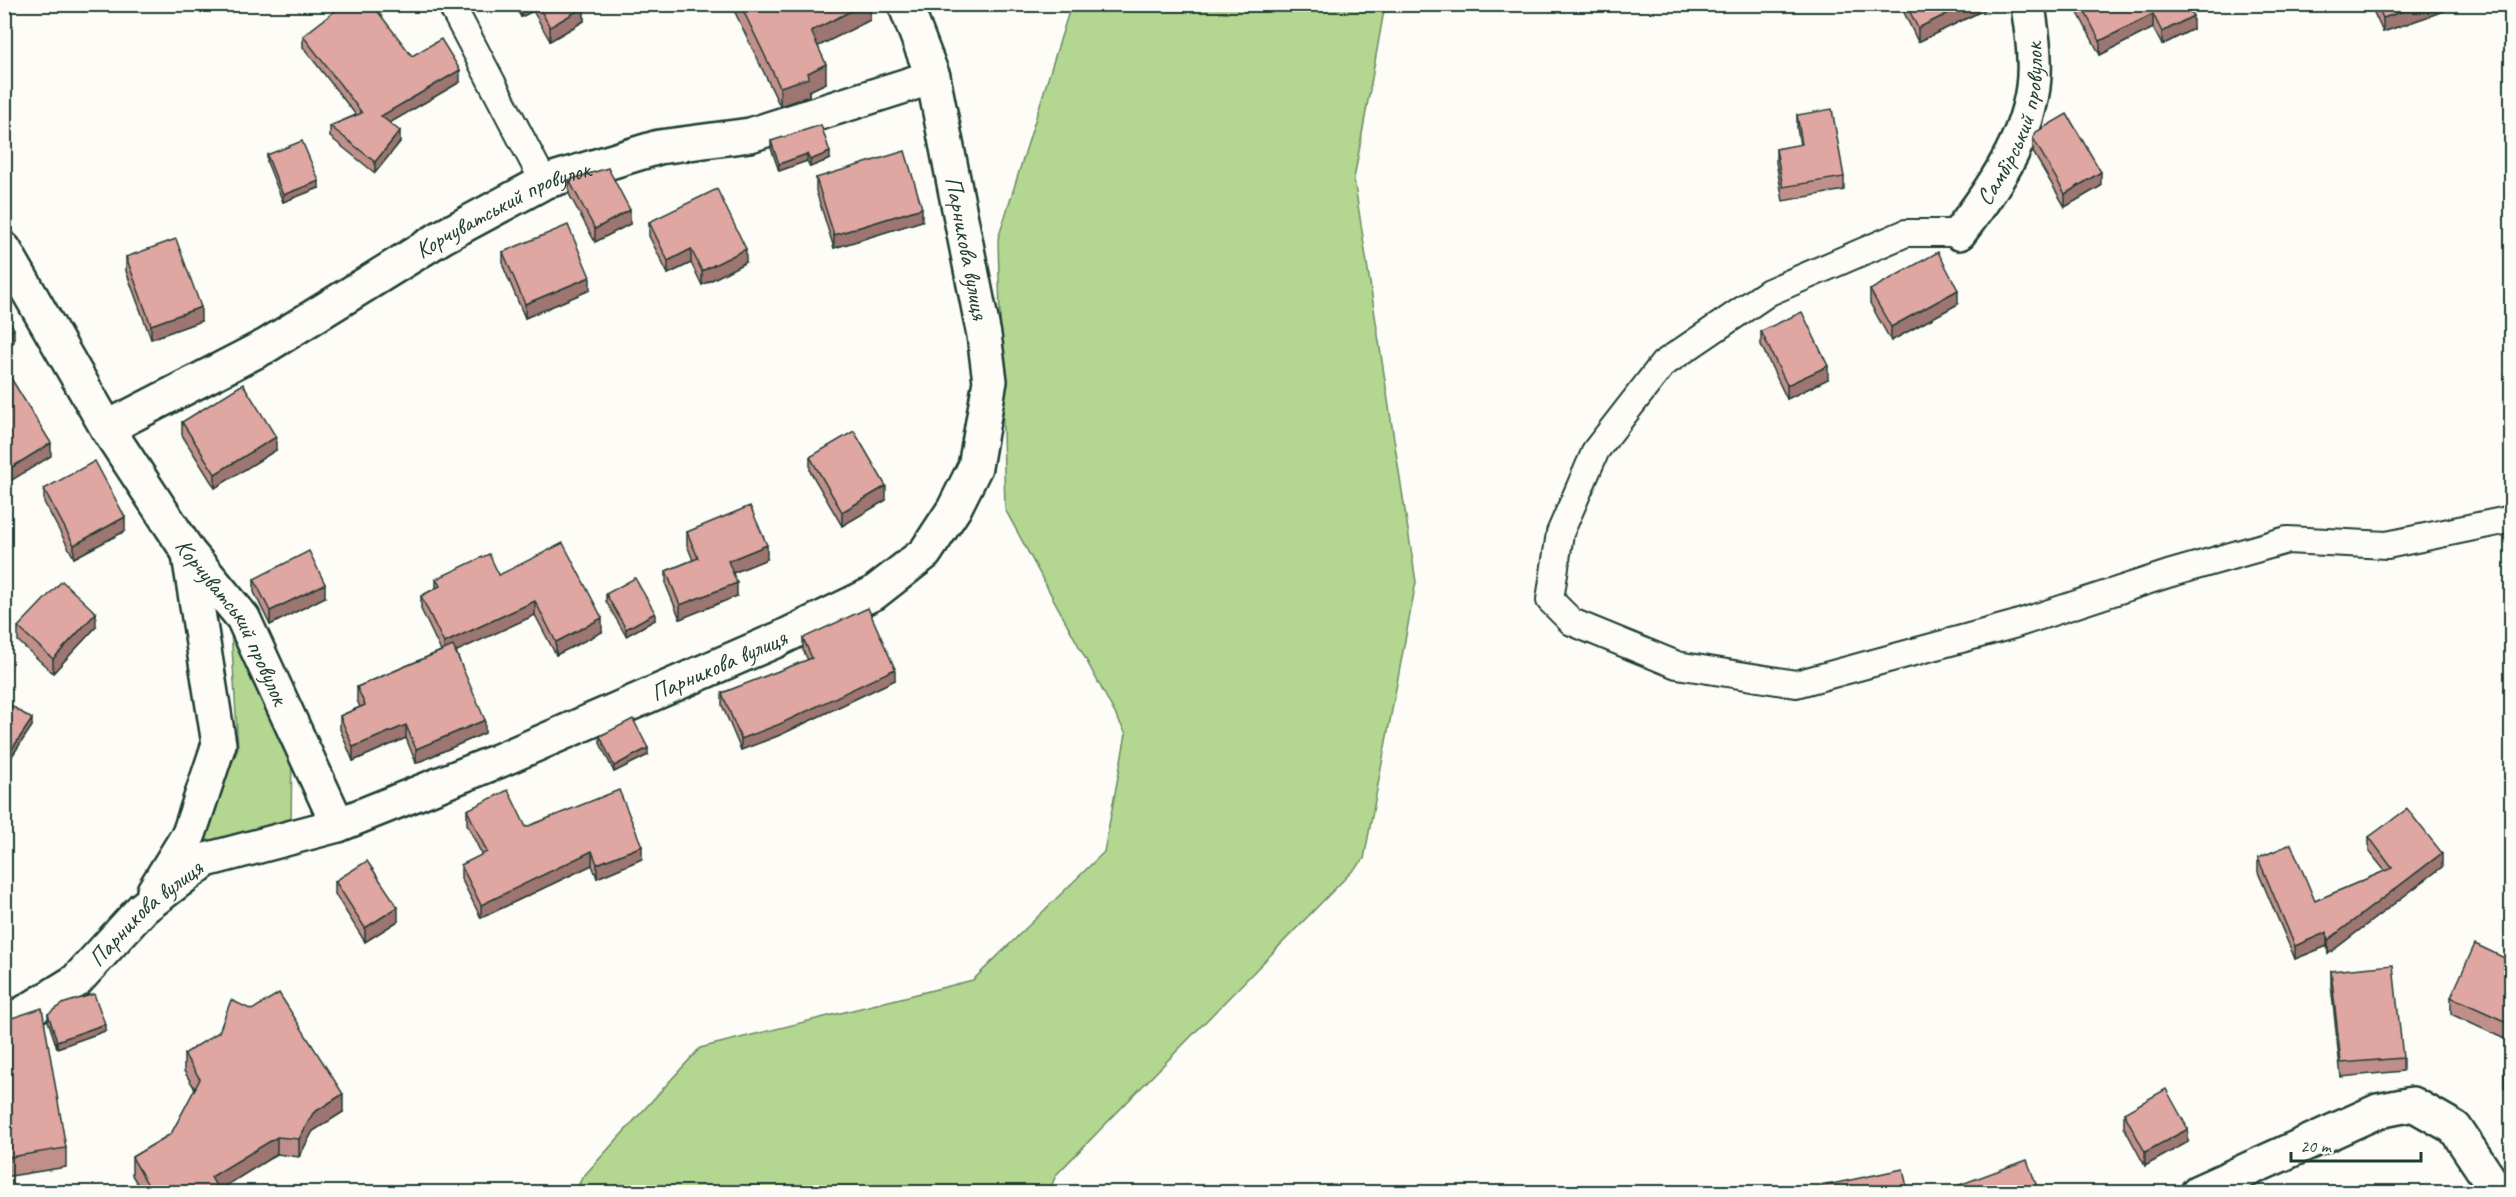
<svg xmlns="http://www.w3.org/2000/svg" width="2516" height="1197" viewBox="0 0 2516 1197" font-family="Caveat,sans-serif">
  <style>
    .green { fill: #b3d691; stroke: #698a62; stroke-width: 1.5 }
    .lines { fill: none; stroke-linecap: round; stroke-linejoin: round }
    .lane-casing { stroke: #1f3d34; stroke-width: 30 }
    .street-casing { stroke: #1f3d34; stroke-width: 38 }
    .lane { stroke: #fdfcf7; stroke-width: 26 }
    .street { stroke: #fdfcf7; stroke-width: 33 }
    .wall { fill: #c18f8a; stroke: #1f3d34; stroke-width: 1.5 }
    .shaded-wall { fill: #9d7471; stroke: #1f3d34; stroke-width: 1.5 }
    .building { fill: #e0a6a1; stroke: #1f3d34; stroke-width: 1.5 }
    .labels { text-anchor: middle; stroke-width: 4.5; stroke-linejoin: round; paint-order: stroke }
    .street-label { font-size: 24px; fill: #1f3d34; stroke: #fdfcf7 }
  </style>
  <rect width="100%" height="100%" fill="#fdfcf7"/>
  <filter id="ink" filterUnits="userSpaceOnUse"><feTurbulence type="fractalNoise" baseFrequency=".0167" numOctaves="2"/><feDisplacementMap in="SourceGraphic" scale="12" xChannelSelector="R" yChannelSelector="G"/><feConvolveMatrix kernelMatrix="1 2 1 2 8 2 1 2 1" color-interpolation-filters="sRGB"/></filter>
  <g filter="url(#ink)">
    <g class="green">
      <polygon points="1071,5 1385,5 1354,179 1416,582 1364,859 1056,1175 1049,1192 575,1192 582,1178 700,1048 973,980 1104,852 1126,734 1005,509 998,239"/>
      <polygon points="230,613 292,747 291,825 190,860 238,749"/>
    </g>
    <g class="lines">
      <g class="lane-casing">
        <g id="lane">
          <polyline points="451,4 544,182"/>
          <polyline points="1959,233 1906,233 1769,292 1663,364 1596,450 1560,533 1550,600 1572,622 1677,665 1796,684 2013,625 2168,574 2287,540 2387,545 2512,519"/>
        </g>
      </g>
      <g class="street-casing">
        <g id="street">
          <path id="s1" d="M1959 233C1997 184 2038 124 2034 59 2034 41 2030 23 2028 4"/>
          <path id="s2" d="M4 249 107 428 189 553 243 618 338 825"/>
          <path id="s3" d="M107 428 266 346 442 237 544 182 659 147 750 135 933 77"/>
          <polyline points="154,891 189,834 219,744 189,555"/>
          <path id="s4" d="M4 1020 21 1015 76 981 143 908 206 860 338 825 498 761 777 640 874 593 925 553 954 509 975 467 990 381 984 335 933 77 905 4"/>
          <polyline points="2198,1192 2378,1111 2413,1104 2455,1128 2489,1179 2493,1192"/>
        </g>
      </g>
      <use href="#lane" class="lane"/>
      <use href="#street" class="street"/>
    </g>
    <g class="wall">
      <polygon points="513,4 583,4 584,21 550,41 533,11 521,17"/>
      <polygon points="731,4 870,4 870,20 818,46 826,83 809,91 809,96 780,106"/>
      <polygon points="1900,4 1992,4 1992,6 1918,42"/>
      <polygon points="2076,4 2187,4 2193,29 2162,45 2153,28 2100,55 2076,9"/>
      <polygon points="2370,4 2444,4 2444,11 2383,32"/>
      <polygon points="303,36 412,56 460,82 389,123 400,142 375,173 330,137 330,126 356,115 303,47"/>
      <polygon points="1797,115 1844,177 1844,190 1783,201 1776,162 1776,149 1800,145 1797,128"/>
      <polygon points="2033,138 2101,186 2065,207 2033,152"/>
      <polygon points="771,141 830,159 810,167 807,161 779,171 771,148"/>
      <polygon points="267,155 319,188 283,202 267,162"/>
      <polygon points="816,178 922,221 834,248 816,191"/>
      <polygon points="569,180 630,224 595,242 569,194"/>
      <polygon points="649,222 746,262 702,285 691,263 668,274 649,236"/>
      <polygon points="503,252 590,290 525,318 503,266"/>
      <polygon points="126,257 201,321 151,339 126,271"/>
      <polygon points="1870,290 1958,304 1891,341 1870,303"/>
      <polygon points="1761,331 1828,379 1787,399 1761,345"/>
      <polygon points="182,422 276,450 215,488 182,435"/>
      <polygon points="810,457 886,500 842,526 810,471"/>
      <polygon points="44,489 125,531 74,558 44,502"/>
      <polygon points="687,532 767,559 733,573 737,596 680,619 666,585 666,571 693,560 687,545"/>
      <polygon points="499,575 602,632 556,655 535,615 456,651 485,733 416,763 406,738 353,761 340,729 340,716 360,707 357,700 357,687 441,651 421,609 421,596 436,588 436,579"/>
      <polygon points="254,579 325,597 270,625 254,592"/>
      <polygon points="606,594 655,620 626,636 606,601"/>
      <polygon points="18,627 96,627 53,673 18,641"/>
      <polygon points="803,638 895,680 780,735 741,750 722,705 722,693 808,660 803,650"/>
      <polygon points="4,701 32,726 10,759 4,755"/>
      <polygon points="600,736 648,755 614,772 600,743"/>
      <polygon points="467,810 526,827 642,859 597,878 592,865 481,918 461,878 461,865 482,855 467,824"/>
      <polygon points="2369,837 2442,867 2328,954 2327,946 2295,959 2258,872 2258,858 2315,901 2385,871 2369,851"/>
      <polygon points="335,881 398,921 365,942 335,894"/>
      <polygon points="2511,961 2511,1042 2451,1014 2451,997"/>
      <polygon points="2331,971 2403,1058 2403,1071 2341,1077 2331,985"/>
      <polygon points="48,1014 105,1031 57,1048 48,1021"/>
      <polygon points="4,1018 66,1148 66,1167 4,1177"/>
      <polygon points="2511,1051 2511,1090 2504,1088 2504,1070"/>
      <polygon points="184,1054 343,1112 313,1131 299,1157 277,1154 216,1192 142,1192 132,1175 132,1157 171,1134 195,1089 184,1071"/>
      <polygon points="2124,1113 2188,1142 2145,1166 2124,1127"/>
    </g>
    <g class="shaded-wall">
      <polygon points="521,4 533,4 533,11 521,17"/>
      <polygon points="865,4 870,4 870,20 811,50 811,31"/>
      <polygon points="1967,4 1992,4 1992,6 1918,42 1918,28"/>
      <polygon points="2423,4 2444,4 2444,11 2383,32 2383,18"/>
      <polygon points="584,7 584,21 550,41 550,27"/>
      <polygon points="2153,14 2153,28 2100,55 2100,41"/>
      <polygon points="2193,16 2193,29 2162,45 2162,32"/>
      <polygon points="826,64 826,83 809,91 809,96 780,106 780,87"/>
      <polygon points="460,70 460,82 381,128 381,116"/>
      <polygon points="400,131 400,142 375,173 375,162"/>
      <polygon points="830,152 830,159 810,167 810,160"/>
      <polygon points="807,154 807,161 779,171 779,164"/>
      <polygon points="2101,172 2101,186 2065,207 2065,194"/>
      <polygon points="319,181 319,188 283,202 283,195"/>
      <polygon points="922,208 922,221 834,248 834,235"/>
      <polygon points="630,210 630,224 595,242 595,229"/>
      <polygon points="691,249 691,263 668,274 668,261"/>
      <polygon points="746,249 746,262 702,285 702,271"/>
      <polygon points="590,277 590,290 525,318 525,304"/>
      <polygon points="1958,290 1958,304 1891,341 1891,327"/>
      <polygon points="201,307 201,321 151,339 151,325"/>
      <polygon points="14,329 14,342 4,349 4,335"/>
      <polygon points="1828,366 1828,379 1787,399 1787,385"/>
      <polygon points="276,437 276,450 215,488 215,474"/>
      <polygon points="51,443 51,456 4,485 4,472"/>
      <polygon points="886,486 886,500 842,526 842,512"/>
      <polygon points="125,517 125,531 74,558 74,545"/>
      <polygon points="767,545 767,559 728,575 728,561"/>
      <polygon points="737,583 737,596 680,619 680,605"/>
      <polygon points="325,584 325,597 270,625 270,611"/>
      <polygon points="535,601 535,615 444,657 444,643"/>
      <polygon points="96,613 96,627 53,673 53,659"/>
      <polygon points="655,613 655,620 626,636 626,629"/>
      <polygon points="602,618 602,632 556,655 556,642"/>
      <polygon points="895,669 895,680 780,735 741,750 741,739"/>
      <polygon points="32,719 32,726 10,759 10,752"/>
      <polygon points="485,720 485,733 416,763 416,749"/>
      <polygon points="406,725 406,738 353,761 353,747"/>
      <polygon points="648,748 648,755 614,772 614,766"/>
      <polygon points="642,846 642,859 597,878 597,864"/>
      <polygon points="592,851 592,865 481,918 481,905"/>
      <polygon points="2442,853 2442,867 2328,954 2328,940"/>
      <polygon points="398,907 398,921 365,942 365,928"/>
      <polygon points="2327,932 2327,946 2295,959 2295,946"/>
      <polygon points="105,1024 105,1031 57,1048 57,1041"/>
      <polygon points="343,1094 343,1112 313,1131 299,1157 299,1139 313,1113"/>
      <polygon points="2188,1129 2188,1142 2145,1166 2145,1152"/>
      <polygon points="277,1137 277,1154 216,1192 204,1192 211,1177"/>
    </g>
    <g class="building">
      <polygon points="344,4 372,4 412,56 441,39 460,70 381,116 400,131 375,162 330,126 362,113 303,36"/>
      <polygon points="537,4 583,4 584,7 550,27"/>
      <polygon points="740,4 865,4 811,31 826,64 808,73 809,78 780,87"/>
      <polygon points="1906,4 1967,4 1918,28"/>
      <polygon points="2081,4 2187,4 2193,16 2162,32 2153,14 2100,41"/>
      <polygon points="2377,4 2423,4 2383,18"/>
      <polygon points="1832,109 1844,177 1783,187 1776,149 1802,144 1797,115"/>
      <polygon points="2067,114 2101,172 2065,194 2033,138 2036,132"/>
      <polygon points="821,125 830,152 810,160 807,154 779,164 771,141"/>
      <polygon points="302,141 319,181 283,195 267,155"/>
      <polygon points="905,151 922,208 834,235 816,178"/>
      <polygon points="608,168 630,210 595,229 569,180"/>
      <polygon points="717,189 746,249 702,271 691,249 668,261 649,222"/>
      <polygon points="568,225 590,277 525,304 503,252"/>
      <polygon points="176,239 201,307 151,325 126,257"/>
      <polygon points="1938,252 1958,290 1891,327 1870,290"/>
      <polygon points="1802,312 1828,366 1787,385 1761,331"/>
      <polygon points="4,313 14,329 4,335"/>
      <polygon points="4,367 51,443 4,472"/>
      <polygon points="243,384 276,437 215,474 182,422"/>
      <polygon points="854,431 886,486 842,512 810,457"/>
      <polygon points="95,461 125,517 74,545 44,489"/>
      <polygon points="750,506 767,545 728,561 737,583 680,605 666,571 698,558 687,532"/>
      <polygon points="563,543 602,618 556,642 535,601 444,643 421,596 440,586 436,579 489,554 499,575"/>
      <polygon points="309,551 325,584 270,611 254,579"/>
      <polygon points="635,578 655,613 626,629 606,594"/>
      <polygon points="62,581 96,613 53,659 18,627"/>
      <polygon points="868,608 895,669 780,724 741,739 722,693 812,658 803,638"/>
      <polygon points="453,646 485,720 416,749 406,725 353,747 340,716 365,705 357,687"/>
      <polygon points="4,701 32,719 10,752 4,748"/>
      <polygon points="633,719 648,748 614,766 600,736"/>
      <polygon points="508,790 526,827 619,790 642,846 597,864 592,851 481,905 461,865 487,852 467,810"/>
      <polygon points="2407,809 2442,853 2328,940 2327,932 2295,946 2258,858 2291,844 2315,901 2392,868 2369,837"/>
      <polygon points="367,861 398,907 365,928 335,881"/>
      <polygon points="2475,944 2511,961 2511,1024 2451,997"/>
      <polygon points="2393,965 2403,1058 2341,1063 2331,971"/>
      <polygon points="279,993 343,1094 313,1113 299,1139 277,1137 211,1177 216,1186 204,1192 152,1192 132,1157 171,1134 200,1079 184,1054 219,1032 231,1000 252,1010"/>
      <polygon points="94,994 105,1024 57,1041 48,1014 62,1004"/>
      <polygon points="42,1008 66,1148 4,1158 4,1018 9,1019"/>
      <polygon points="2511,1051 2511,1072 2504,1070"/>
      <polygon points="2166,1089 2188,1129 2145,1152 2124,1113"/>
      <polygon points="2027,1160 2039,1192 1944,1192 1943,1191"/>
      <polygon points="1903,1169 1908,1192 1809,1192 1808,1189"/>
    </g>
  </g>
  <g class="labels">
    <g class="street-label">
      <text dy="8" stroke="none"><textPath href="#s1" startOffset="124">Самбірський провулок</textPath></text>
      <text dy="8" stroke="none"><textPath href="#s3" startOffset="453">Корчуватський провулок</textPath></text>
      <text transform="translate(967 248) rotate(79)" y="8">Парникова вулиця</text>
      <text dy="8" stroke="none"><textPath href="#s2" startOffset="438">Корчуватський провулок</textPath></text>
      <text dy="8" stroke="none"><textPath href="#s4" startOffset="810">Парникова вулиця</textPath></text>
      <text dy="8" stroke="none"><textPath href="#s4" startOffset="180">Парникова вулиця</textPath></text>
    </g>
  </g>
  <rect width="2516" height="1197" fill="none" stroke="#fdfcf7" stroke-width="24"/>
  <rect x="12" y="12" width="2492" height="1173" fill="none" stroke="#1f3d34" stroke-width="2" filter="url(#ink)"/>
  <path d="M2291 1152v9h130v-9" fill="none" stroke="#1f3d34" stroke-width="3"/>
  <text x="2300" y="1152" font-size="18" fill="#1f3d34" stroke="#fdfcf7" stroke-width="4.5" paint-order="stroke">20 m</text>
</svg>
